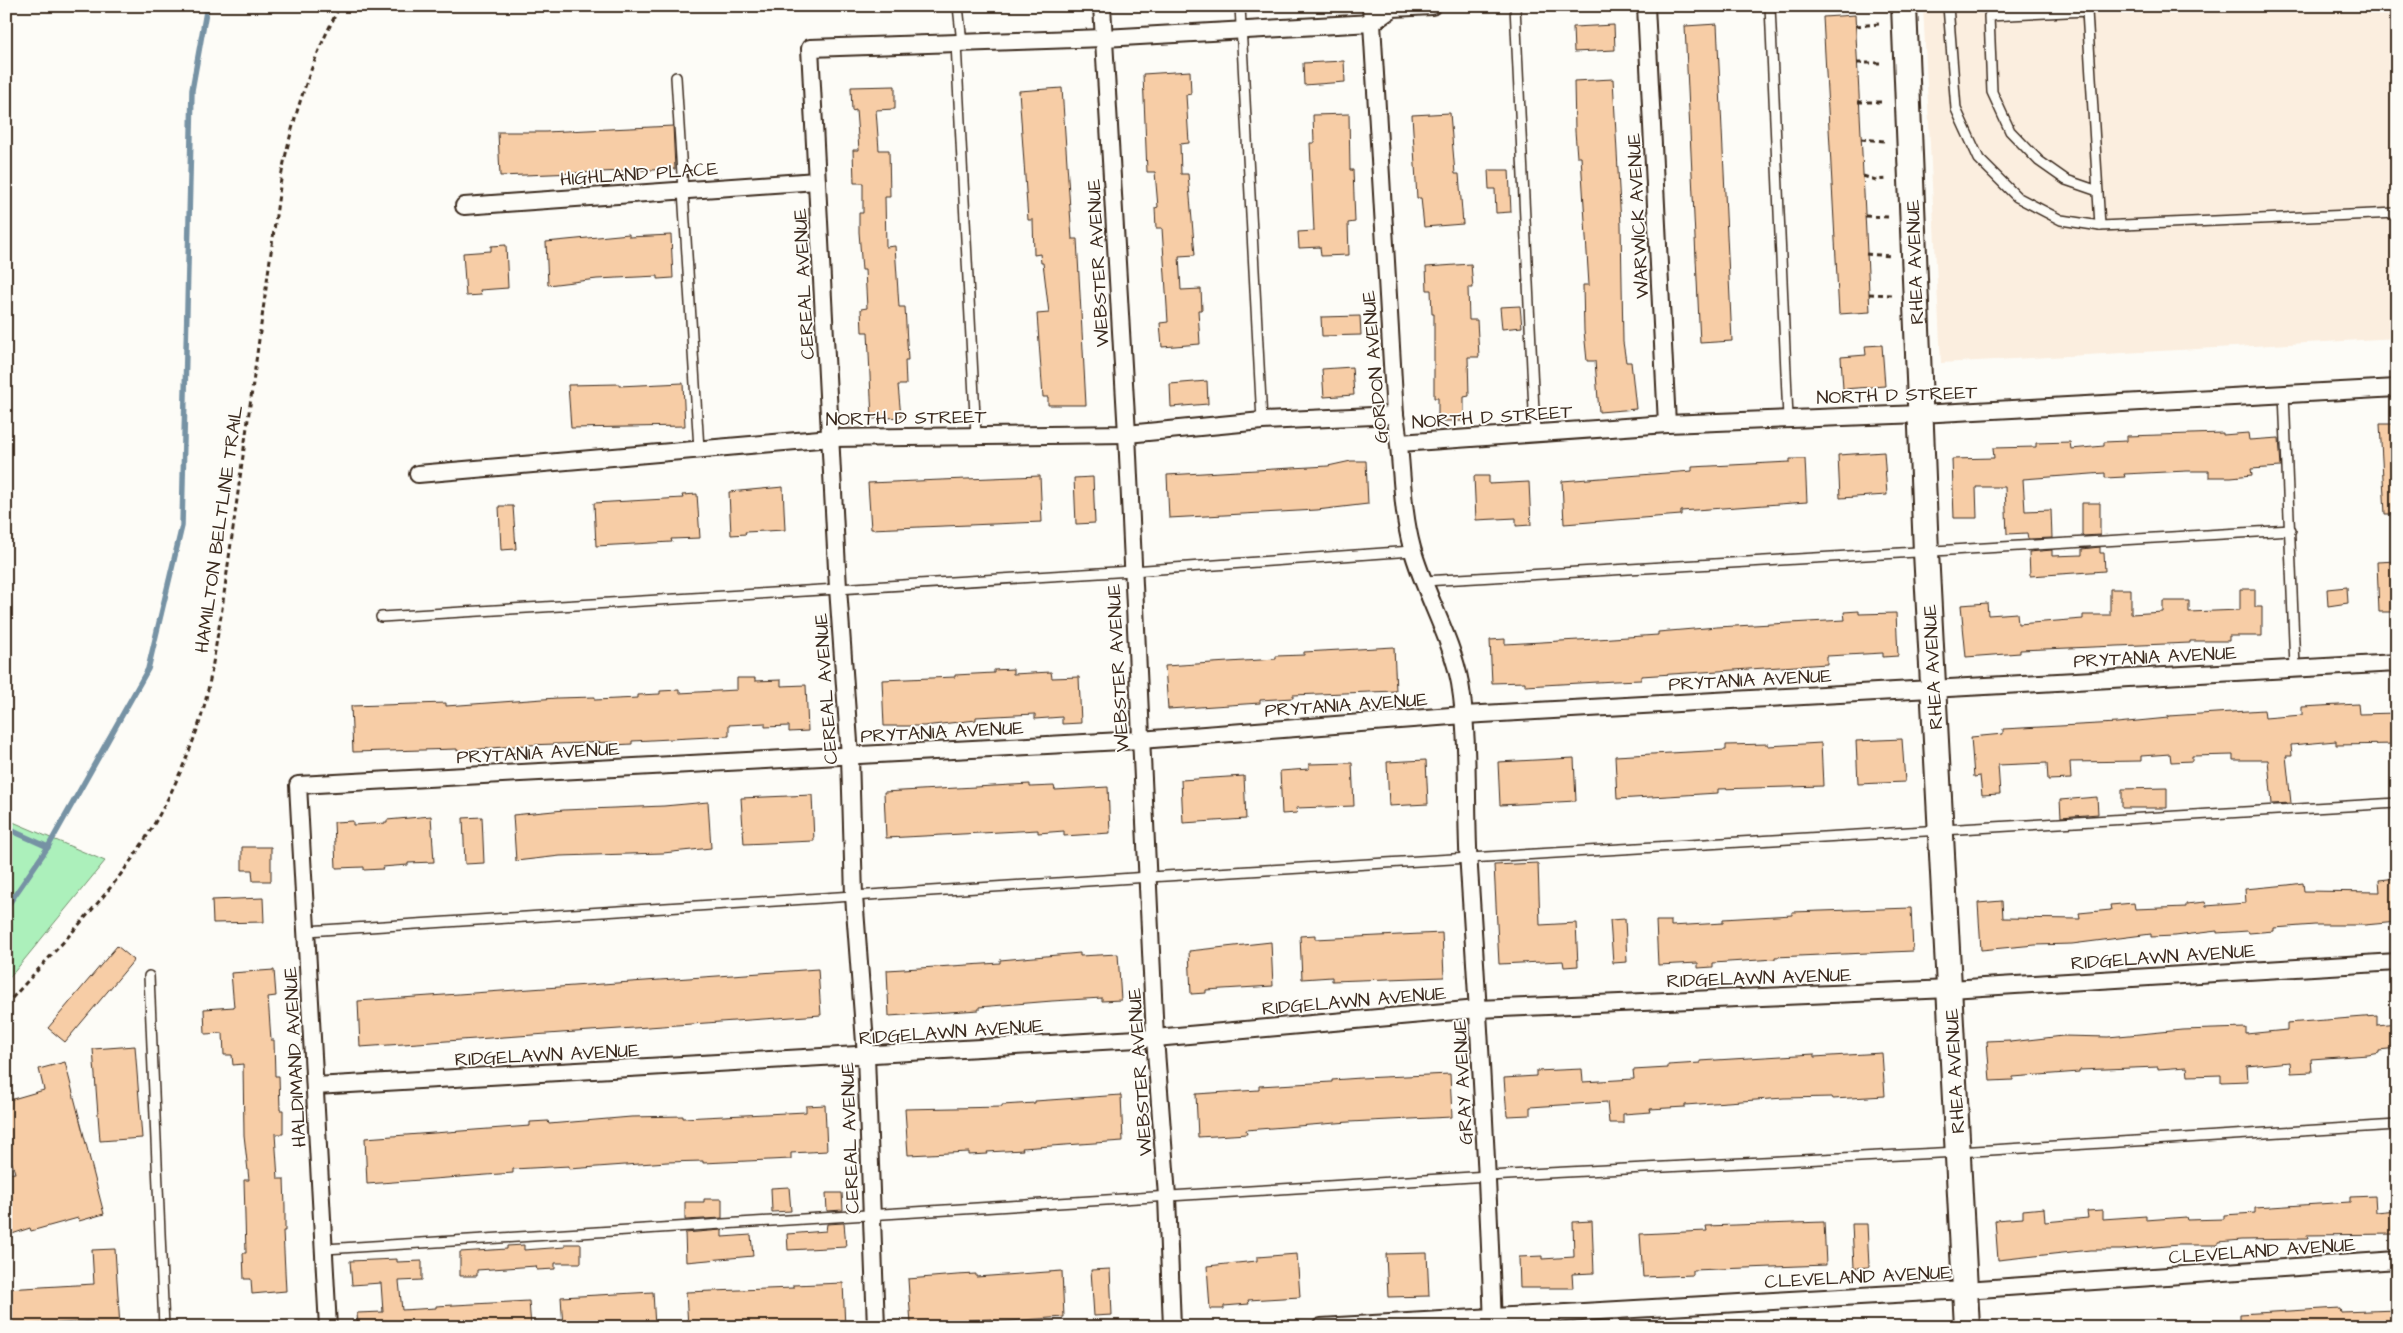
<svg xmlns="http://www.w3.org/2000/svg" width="2403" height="1333" viewBox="0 0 2403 1333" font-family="'Architects Daughter',sans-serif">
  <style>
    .built { fill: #fbeedf }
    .green { fill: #acf0bb; stroke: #748d6c }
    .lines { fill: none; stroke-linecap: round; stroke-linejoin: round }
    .stream { stroke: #7692a4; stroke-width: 5.5 }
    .building { fill: #f7cda6; stroke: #3b2a1e }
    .lane-casing { stroke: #3b2a1e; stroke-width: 12 }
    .street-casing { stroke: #3b2a1e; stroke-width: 20 }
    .secondary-casing { stroke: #3b2a1e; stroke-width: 28 }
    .path { stroke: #3b2a1e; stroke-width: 3; stroke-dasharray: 5 4; stroke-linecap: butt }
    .lane { stroke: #fdfcf7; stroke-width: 9 }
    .street { stroke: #fdfcf7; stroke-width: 16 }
    .secondary { stroke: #fdfcf7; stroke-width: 24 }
    .labels { text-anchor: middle; stroke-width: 4; stroke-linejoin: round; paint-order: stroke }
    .street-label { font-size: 19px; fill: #3b2a1e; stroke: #fdfcf7 }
  </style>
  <rect width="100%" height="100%" fill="#fdfcf7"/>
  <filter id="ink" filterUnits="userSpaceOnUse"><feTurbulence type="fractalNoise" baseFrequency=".02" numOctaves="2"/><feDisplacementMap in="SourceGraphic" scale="10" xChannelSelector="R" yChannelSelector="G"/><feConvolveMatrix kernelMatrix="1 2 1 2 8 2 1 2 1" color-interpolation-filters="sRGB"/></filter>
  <g filter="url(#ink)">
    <polygon class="built" points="1923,6 2397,6 2397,338 1941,363"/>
    <polygon class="green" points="6,819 105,861 6,982"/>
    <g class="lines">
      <g class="stream">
        <polyline points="6,828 48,847"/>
        <polyline points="6,908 48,847 148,669 182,526 192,90 207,6"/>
      </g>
    </g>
    <g class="building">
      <polygon points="1855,15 1870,312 1839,314 1823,17"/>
      <polygon points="1717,24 1732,341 1700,343 1685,26"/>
      <polygon points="1614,25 1615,50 1574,52 1573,27"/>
      <polygon points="1344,61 1345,82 1304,85 1303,63"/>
      <polygon points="1190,71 1191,94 1186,95 1189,143 1180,144 1181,174 1188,174 1195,255 1179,256 1181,290 1201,289 1202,310 1198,310 1200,344 1162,347 1160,323 1168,322 1162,228 1156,228 1155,208 1158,207 1155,172 1147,172 1143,74"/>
      <polygon points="1613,79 1621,225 1623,342 1626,362 1631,362 1636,409 1599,412 1595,361 1587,361 1584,331 1583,285 1589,285 1581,157 1577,157 1575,131 1574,81"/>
      <polygon points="895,86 895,109 876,110 879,150 889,150 890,197 885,197 886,247 895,246 899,307 905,307 908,360 905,360 906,385 898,385 901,417 872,419 868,332 862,332 861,309 867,308 865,270 862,270 859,232 859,213 863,213 863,183 854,183 853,150 859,150 856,110 852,111 851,87"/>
      <polygon points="1062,88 1072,239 1077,239 1086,405 1048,405 1048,397 1043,397 1037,314 1049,313 1043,263 1041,263 1040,254 1034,255 1033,220 1028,220 1019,91"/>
      <polygon points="1450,113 1455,174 1459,174 1463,224 1424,227 1421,198 1417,198 1412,115"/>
      <polygon points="1349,114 1350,170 1353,170 1355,222 1348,223 1349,255 1321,256 1320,247 1299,248 1298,232 1314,231 1310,143 1314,143 1313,115"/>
      <polygon points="673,126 675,169 500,176 498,132 545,132"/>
      <polygon points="1488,170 1509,170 1511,212 1496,213 1495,189 1489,189"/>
      <polygon points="629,234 629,237 671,235 673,278 658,279 658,276 597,279 548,285 546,242"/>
      <polygon points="506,245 508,288 480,290 481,295 466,296 463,253 491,251 491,246"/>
      <polygon points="1471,264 1473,288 1468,288 1469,320 1477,320 1479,357 1468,357 1469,396 1464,397 1464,421 1438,421 1438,398 1434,398 1434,314 1432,314 1431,290 1427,290 1426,267"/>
      <polygon points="1520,306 1522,327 1502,329 1500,307"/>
      <polygon points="1360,316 1361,335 1322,336 1321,317"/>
      <polygon points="1882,345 1885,386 1843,389 1841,357 1866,355 1865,346"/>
      <polygon points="1352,367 1354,395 1324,397 1322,369"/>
      <polygon points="1207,381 1208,404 1171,407 1170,384"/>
      <polygon points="683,383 685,426 571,428 568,385 619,384 619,386"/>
      <polygon points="2380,424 2397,424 2397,514 2385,514"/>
      <polygon points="2223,433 2223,435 2248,433 2249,440 2279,438 2281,467 2251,469 2252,475 2231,477 2209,477 2209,471 2187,471 2124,474 2125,477 2105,478 2105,473 2023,479 2025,511 2051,510 2052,538 2028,539 2027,533 2007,534 2005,487 1976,487 1977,518 1954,518 1952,459 1994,458 1993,448 2036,447 2036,443 2070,442 2071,449 2104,446 2104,442 2127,441 2127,436"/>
      <polygon points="1884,452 1887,495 1840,498 1838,455"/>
      <polygon points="1790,459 1805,459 1807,502 1681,511 1681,515 1564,524 1562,481 1692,471 1692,467 1790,462"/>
      <polygon points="1351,461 1366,461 1368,504 1317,510 1169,518 1167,475 1328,466"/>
      <polygon points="1040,476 1042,522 871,529 868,483"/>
      <polygon points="1474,476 1489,476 1489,484 1529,482 1531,525 1516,526 1516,518 1476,520"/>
      <polygon points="1093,477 1095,523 1076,524 1074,478"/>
      <polygon points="783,487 785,530 745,532 746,534 731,535 729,492"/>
      <polygon points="697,494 700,538 671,539 672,542 596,546 594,503 683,498 682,495"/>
      <polygon points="2082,503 2100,503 2100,535 2082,536"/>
      <polygon points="499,506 513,506 516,549 501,550"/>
      <polygon points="2100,547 2100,553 2104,553 2105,571 2030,576 2029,552 2052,550 2052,556 2082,555 2082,549"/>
      <polygon points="2397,561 2397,612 2379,612 2377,562"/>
      <polygon points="2347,587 2348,603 2328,606 2327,589"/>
      <polygon points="2110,589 2131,589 2131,614 2163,612 2163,601 2189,601 2189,612 2240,610 2240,589 2255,589 2255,607 2262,607 2262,636 2229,636 2229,641 2190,641 2190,643 2020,650 2020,653 1966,657 1961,605 1987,603 1988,615 2017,613 2018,624 2083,619 2083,615 2110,615"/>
      <polygon points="1859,611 1859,614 1896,613 1898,656 1883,657 1883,653 1827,656 1827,664 1641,676 1641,680 1615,681 1525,686 1525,682 1492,683 1490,640 1505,639 1505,644 1597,639 1658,635 1658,632 1717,627 1845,620 1844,612"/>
      <polygon points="1394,647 1396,691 1293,695 1293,698 1260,700 1260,703 1168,709 1165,666 1276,659 1276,656 1304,655 1304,652"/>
      <polygon points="1013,669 1013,674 1051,672 1052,678 1079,677 1081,723 1062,724 1062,717 1035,719 1035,714 976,717 976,720 924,726 884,726 882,680 955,677 955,675 994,673 994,670"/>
      <polygon points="737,678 755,678 755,681 781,680 781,686 806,685 808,731 789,732 789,726 765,727 765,723 729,725 729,736 632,741 632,744 613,745 613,742 527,745 457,751 457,749 353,752 351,706 446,703 446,706 557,698 595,697 595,700 638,698 638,695 660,694 660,691 679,690 679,693 737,690"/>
      <polygon points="2358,704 2359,714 2397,713 2397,744 2336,745 2336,741 2291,745 2292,756 2286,756 2291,803 2272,804 2268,760 2233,760 2233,755 2192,756 2192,761 2171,762 2170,754 2141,756 2141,761 2070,762 2071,779 2048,780 2047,763 1998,765 2000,794 1982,795 1980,776 1974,777 1971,737 2003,734 2003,729 2117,723 2168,718 2168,716 2264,710 2265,718 2302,715 2302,707"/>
      <polygon points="1902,739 1905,782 1858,784 1856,741"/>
      <polygon points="1821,743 1823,786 1718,789 1718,793 1617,799 1615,756 1726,750 1726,745 1768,744 1768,746"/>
      <polygon points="1574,758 1576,801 1500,805 1498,762"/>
      <polygon points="1426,760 1428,804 1389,806 1387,762"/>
      <polygon points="1352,763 1354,806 1296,808 1297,813 1282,814 1280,771 1309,769 1309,764"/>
      <polygon points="1244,776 1246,819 1183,823 1181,780"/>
      <polygon points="1030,784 1030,787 1054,786 1055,790 1108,787 1110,833 1064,836 1064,831 1038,833 1038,830 886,838 884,792"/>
      <polygon points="2167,788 2167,808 2122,808 2122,789"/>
      <polygon points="812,795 814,841 744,844 741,798"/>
      <polygon points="2097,797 2098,814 2061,817 2060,800"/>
      <polygon points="708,802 711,848 663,853 560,856 516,861 513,815 564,810 664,806"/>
      <polygon points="431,816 434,862 408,863 408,865 382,867 383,869 364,870 364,867 336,868 334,822 353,821 353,825 387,823 387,820"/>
      <polygon points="482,817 484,863 465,864 463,818"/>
      <polygon points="242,847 271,847 271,881 253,881 252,870 242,870"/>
      <polygon points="1538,863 1540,925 1576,923 1578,966 1564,967 1563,961 1499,964 1494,865"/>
      <polygon points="2397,878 2397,922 2365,925 2315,925 2274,928 2274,931 2249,933 2248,931 2217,933 2217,931 2175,936 2151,937 2151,934 2072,944 2035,945 1981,950 1978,903 2002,901 2003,918 2080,919 2079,913 2111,910 2110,905 2134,903 2135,909 2186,907 2186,904 2205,902 2206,906 2246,903 2245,889 2288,885 2303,883 2304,891 2380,892 2379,880"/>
      <polygon points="263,898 264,922 213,923 212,900"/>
      <polygon points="1911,908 1913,951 1775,957 1775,959 1713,963 1713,967 1698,968 1698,963 1658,965 1656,921 1671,921 1671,926 1723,923 1723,919 1792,915 1792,912"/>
      <polygon points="1625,919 1627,962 1613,963 1610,920"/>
      <polygon points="1442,933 1444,977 1332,981 1332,977 1302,979 1300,936 1315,935 1315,939"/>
      <polygon points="1271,942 1273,986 1206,990 1206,993 1191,994 1189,951"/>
      <polygon points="117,946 134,960 65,1042 48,1028"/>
      <polygon points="1080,953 1080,956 1118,954 1121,1000 1102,1001 1102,998 1052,1001 979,1007 979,1010 889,1016 887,970 1000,963 1000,960"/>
      <polygon points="818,969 821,1015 360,1047 358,1001"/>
      <polygon points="274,970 276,996 268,997 271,1040 274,1040 275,1076 279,1076 280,1110 283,1110 283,1134 275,1134 278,1179 284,1179 285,1207 285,1231 283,1231 286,1291 252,1294 251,1279 244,1279 243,1253 246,1253 244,1180 249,1180 244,1135 243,1064 233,1065 232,1055 224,1055 223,1033 205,1034 204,1009 234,1007 231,973"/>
      <polygon points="2377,1016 2377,1025 2397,1023 2397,1049 2379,1051 2379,1053 2368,1055 2311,1059 2312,1072 2291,1073 2290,1062 2247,1066 2248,1081 2221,1082 2221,1075 2188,1076 2187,1067 2158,1069 2158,1067 2079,1070 2079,1072 2013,1077 2013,1080 1990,1081 1987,1041 2010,1040 2010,1042 2063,1036 2108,1037 2182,1030 2246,1028 2246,1034 2287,1030 2287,1023"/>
      <polygon points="135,1046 142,1138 100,1141 93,1049"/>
      <polygon points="1882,1053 1885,1096 1833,1099 1832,1097 1784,1098 1685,1105 1685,1107 1650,1109 1651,1112 1623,1114 1623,1123 1609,1123 1607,1102 1530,1107 1530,1115 1507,1116 1504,1078 1536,1076 1536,1071 1582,1069 1583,1082 1634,1079 1633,1070 1668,1068 1668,1065 1700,1063 1700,1061 1814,1054 1814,1057"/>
      <polygon points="65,1062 104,1214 79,1221 78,1218 31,1231 30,1228 6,1236 6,1174 15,1173 6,1142 6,1101 44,1090 39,1069"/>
      <polygon points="1450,1074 1452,1117 1349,1122 1246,1130 1247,1134 1198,1137 1196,1094 1259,1090 1259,1086 1332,1082 1332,1080 1361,1078"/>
      <polygon points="1121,1095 1123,1141 1022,1148 1023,1150 987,1152 988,1154 969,1155 969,1152 908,1155 905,1109 1002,1107 1002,1105 1035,1103 1035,1101"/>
      <polygon points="825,1105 827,1151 791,1153 791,1159 703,1163 703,1161 667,1162 569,1169 569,1166 513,1169 513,1173 367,1184 365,1138 530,1126 530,1122 548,1121 549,1124 631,1117 683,1116 683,1118 806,1112 806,1106"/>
      <polygon points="789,1187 791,1211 772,1212 771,1188"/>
      <polygon points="826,1193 842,1193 843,1210 827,1211"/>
      <polygon points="2375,1196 2376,1212 2397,1210 2397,1234 2307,1235 2308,1239 2242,1240 2218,1242 2218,1245 2179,1245 2121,1250 2090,1250 1998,1260 1995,1220 2023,1218 2023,1210 2044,1208 2045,1222 2088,1218 2087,1211 2103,1210 2103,1219 2146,1216 2146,1220 2186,1217 2187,1220 2224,1219 2224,1215 2255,1213 2255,1208 2350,1202 2350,1197"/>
      <polygon points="704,1199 722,1199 722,1218 685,1220 685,1202 704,1202"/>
      <polygon points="1592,1221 1594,1273 1572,1274 1573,1288 1520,1288 1519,1257 1542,1256 1542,1259 1574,1257 1573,1222"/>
      <polygon points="1824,1222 1826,1265 1693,1270 1693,1275 1643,1277 1640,1234 1707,1231 1706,1226"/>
      <polygon points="844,1223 846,1247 788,1250 787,1234 826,1231 827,1224"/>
      <polygon points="1852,1224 1867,1224 1869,1267 1854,1268"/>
      <polygon points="722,1230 722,1237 751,1235 753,1256 686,1262 685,1233"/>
      <polygon points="565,1244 581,1244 581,1263 555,1263 555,1269 537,1270 536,1266 477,1270 477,1276 460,1276 460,1252 507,1249 507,1246 524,1245 524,1250 565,1247"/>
      <polygon points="115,1249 120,1327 97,1327 96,1321 6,1326 6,1289 94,1284 92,1250"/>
      <polygon points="1427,1253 1429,1296 1388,1297 1386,1254"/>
      <polygon points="1297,1254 1300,1297 1248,1300 1249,1304 1224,1306 1224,1309 1210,1309 1207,1266 1257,1261 1257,1257"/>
      <polygon points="397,1259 397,1262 422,1261 422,1280 399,1281 402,1310 436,1308 436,1306 529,1301 531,1327 358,1327 357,1313 383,1312 381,1283 352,1285 350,1261"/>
      <polygon points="1110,1269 1112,1315 1094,1316 1091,1270"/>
      <polygon points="1062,1271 1064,1317 1010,1321 992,1322 992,1319 951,1321 911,1325 908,1279 957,1275 976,1274 976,1277"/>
      <polygon points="843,1283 845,1327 688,1327 686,1292 793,1288 793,1285"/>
      <polygon points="653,1292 655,1327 563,1327 561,1297"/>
      <polygon points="2340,1308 2341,1312 2397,1310 2397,1327 2240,1327 2240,1314"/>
    </g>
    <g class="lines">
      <g class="lane-casing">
        <g id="lane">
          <polyline points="958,6 962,43"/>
          <polyline points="1240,6 1262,421"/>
          <polyline points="1515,6 1535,432"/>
          <polyline points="1770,6 1788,418"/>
          <polyline points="1948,6 1956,109 1979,159 2017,197 2061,220 2100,226 2397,213"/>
          <polyline points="956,43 976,436"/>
          <polyline points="676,77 699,449"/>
          <polyline points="2098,191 2066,180 2039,161 2010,131 1992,92 1989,16 2087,11 2100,226"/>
          <polyline points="2284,393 2295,667"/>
          <polyline points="1424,581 2291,530"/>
          <polyline points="381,617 1132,571 1412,551"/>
          <polyline points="307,931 1149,877 2397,803"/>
          <polyline points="149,976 164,1327"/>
          <polyline points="325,1249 1488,1176 1958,1152 2397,1125"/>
        </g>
      </g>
      <g class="street-casing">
        <g id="street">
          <polyline points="1102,6 1127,434 1155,1038 1167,1196 1172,1327"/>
          <path d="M1371 6 1395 415C1403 460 1400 504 1412 548 1424 592 1452 639 1460 683 1470 744 1465 807 1469 868 1479 1021 1488 1174 1493 1327"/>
          <polyline points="1646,6 1667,424"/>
          <polyline points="464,206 817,181"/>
          <polyline points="1400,443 1667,424 1920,414 2397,388"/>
          <polyline points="418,474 831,438 1127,434 1262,421 1395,415"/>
          <polyline points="315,1086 1155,1038 1478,1009 1950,989 2397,962"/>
          <polyline points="328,1327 298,785 1140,740 1464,715 2397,663"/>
          <polyline points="876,1327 866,1056 854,896 850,756 838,588 810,48 1104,38 1372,23 1393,8 1432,6"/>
          <polyline points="1321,1327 1965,1290 2397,1260"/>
        </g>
      </g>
      <g class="secondary-casing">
        <polyline id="secondary" points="1904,6 1926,552 1967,1327"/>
      </g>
      <g class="path">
        <polyline points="1856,26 1879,24"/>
        <polyline points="1857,63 1881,63"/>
        <polyline points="1858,102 1883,102"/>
        <polyline points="1861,139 1885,141"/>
        <polyline points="1863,176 1876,180 1887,179"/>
        <polyline points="1865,216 1889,217"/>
        <polyline points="1866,254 1891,256"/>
        <polyline points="1869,294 1893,295"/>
        <path d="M6 1005C44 962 86 920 121 874 154 831 180 779 198 727 210 692 214 653 221 616L282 172C294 113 312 59 340 6"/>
      </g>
      <use href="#lane" class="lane"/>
      <use href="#street" class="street"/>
      <use href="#secondary" class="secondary"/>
    </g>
  </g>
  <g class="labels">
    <g class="street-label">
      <text transform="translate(639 173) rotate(-4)" y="7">HIGHLAND PLACE</text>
      <text transform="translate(1637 216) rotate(-93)" y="7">WARWICK AVENUE</text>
      <text transform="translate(1914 262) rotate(-92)" y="7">RHEA AVENUE</text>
      <text transform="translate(1097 263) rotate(-93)" y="7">WEBSTER AVENUE</text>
      <text transform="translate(803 284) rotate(-93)" y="7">CEREAL AVENUE</text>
      <text transform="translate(1374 367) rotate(-95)" y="7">GORDON AVENUE</text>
      <text transform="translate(1897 394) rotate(-2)" y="7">NORTH D STREET</text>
      <text transform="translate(1492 416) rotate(-4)" y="7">NORTH D STREET</text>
      <text transform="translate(906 417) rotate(-1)" y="7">NORTH D STREET</text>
      <text transform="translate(218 529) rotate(-82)" y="7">HAMILTON BELTLINE TRAIL</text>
      <text transform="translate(2155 656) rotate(-3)" y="7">PRYTANIA AVENUE</text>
      <text transform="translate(1932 667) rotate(-93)" y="7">RHEA AVENUE</text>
      <text transform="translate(1117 668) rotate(-93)" y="7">WEBSTER AVENUE</text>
      <text transform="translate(1750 679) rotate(-3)" y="7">PRYTANIA AVENUE</text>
      <text transform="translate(825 689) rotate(-94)" y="7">CEREAL AVENUE</text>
      <text transform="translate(1346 704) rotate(-4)" y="7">PRYTANIA AVENUE</text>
      <text transform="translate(942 731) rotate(-3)" y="7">PRYTANIA AVENUE</text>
      <text transform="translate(538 752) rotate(-3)" y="7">PRYTANIA AVENUE</text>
      <text transform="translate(2163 956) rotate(-4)" y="7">RIDGELAWN AVENUE</text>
      <text transform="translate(1759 977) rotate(-2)" y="7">RIDGELAWN AVENUE</text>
      <text transform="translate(1354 1000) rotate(-5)" y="7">RIDGELAWN AVENUE</text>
      <text transform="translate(951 1031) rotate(-4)" y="7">RIDGELAWN AVENUE</text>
      <text transform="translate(547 1054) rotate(-3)" y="7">RIDGELAWN AVENUE</text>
      <text transform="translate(294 1057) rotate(-93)" y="7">HALDIMAND AVENUE</text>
      <text transform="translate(1954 1071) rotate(-93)" y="7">RHEA AVENUE</text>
      <text transform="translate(1139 1072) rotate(-94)" y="7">WEBSTER AVENUE</text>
      <text transform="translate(1462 1082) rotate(-93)" y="7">GRAY AVENUE</text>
      <text transform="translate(849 1138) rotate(-92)" y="7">CEREAL AVENUE</text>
      <text transform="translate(2262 1250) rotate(-4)" y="7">CLEVELAND AVENUE</text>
      <text transform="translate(1858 1276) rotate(-3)" y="7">CLEVELAND AVENUE</text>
    </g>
  </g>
  <rect width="2403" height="1333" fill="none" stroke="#fdfcf7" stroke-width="25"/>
  <rect x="12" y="12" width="2378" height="1308" fill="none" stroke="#3b2a1e" stroke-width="2" filter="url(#ink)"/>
</svg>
